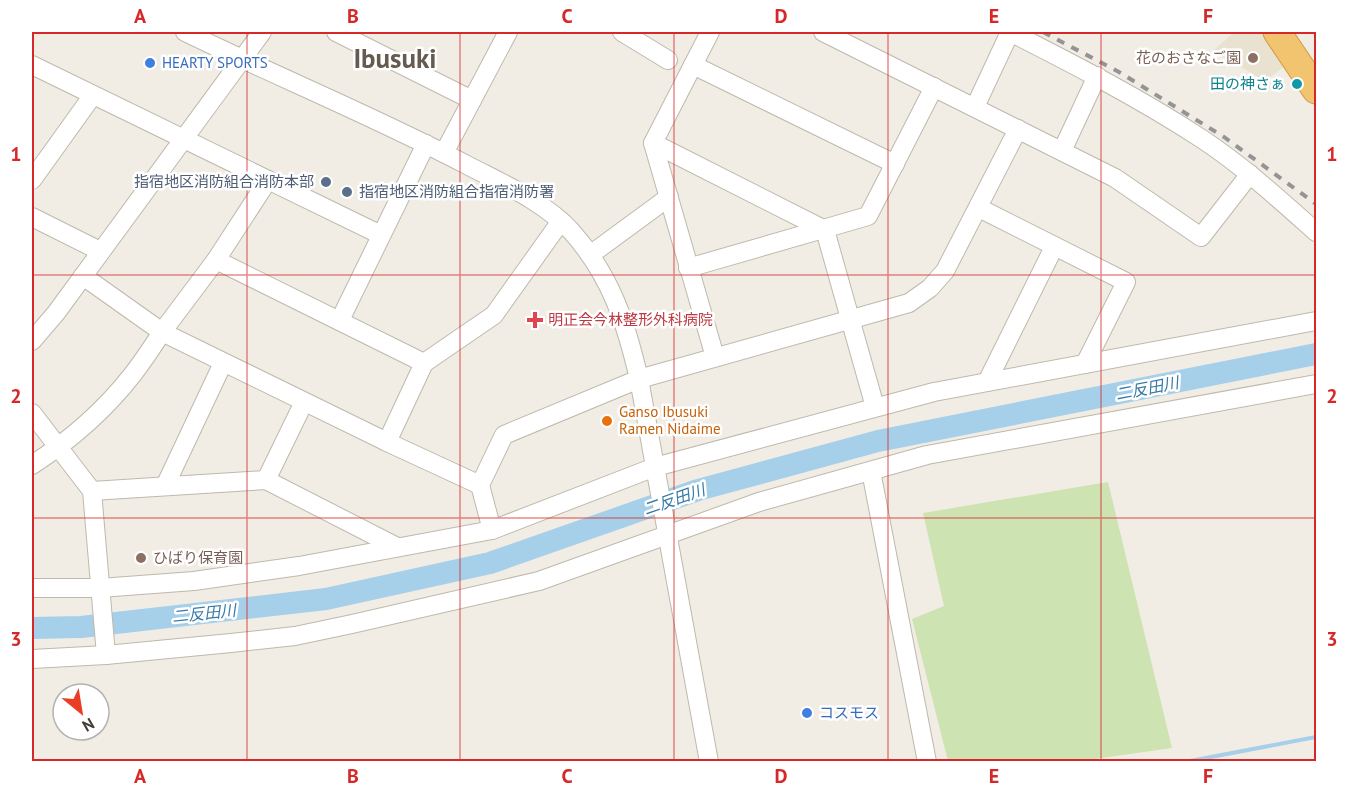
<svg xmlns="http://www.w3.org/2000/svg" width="1348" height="793" viewBox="0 0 1348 793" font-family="'PT Sans','Noto Sans JP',sans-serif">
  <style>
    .education { fill: #e9e2d0 }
    .green { fill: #cde3b1 }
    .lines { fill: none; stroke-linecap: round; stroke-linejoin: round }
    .stream { stroke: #a6cfea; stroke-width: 4 }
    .river { stroke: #a6cfea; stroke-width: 22 }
    .minor-casing { stroke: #bfb8ac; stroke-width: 20 }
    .highway-casing { stroke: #d19840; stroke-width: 29 }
    .minor { stroke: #fff; stroke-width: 18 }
    .highway { stroke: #f2c46f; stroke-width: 27 }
    .rail { stroke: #949494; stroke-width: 4; stroke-dasharray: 8 8; stroke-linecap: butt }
    .grid { fill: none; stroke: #d62828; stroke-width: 1.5; stroke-opacity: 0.55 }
    .education-dot { fill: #8d6e63; stroke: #fff; stroke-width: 2 }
    .shop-dot { fill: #3f7fe0; stroke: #fff; stroke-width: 2 }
    .culture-dot { fill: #0f9aa8; stroke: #fff; stroke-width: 2 }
    .service-dot { fill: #5c6f8a; stroke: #fff; stroke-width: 2 }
    .health-dot { fill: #e0444e; stroke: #fff; stroke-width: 2 }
    .food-dot { fill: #e8710a; stroke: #fff; stroke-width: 2 }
    .labels { text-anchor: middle; stroke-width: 5; stroke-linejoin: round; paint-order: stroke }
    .education-label { font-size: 15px; fill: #785e54; stroke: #fff; text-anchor: end }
    .shop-label { font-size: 15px; fill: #366cbe; stroke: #fff; text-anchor: start }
    .culture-label { font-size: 15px; fill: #0d838f; stroke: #fff; text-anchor: end }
    .service-label { font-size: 15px; fill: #4e5e75; stroke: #fff; text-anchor: end }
    .health-label { font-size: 15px; fill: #be3a42; stroke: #fff; text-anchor: start }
    .food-label { font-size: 15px; fill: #c56008; stroke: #fff; text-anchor: start }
    .water-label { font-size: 16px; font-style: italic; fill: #377aa6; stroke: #fff }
    .town-label { font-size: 27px; font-weight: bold; fill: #655b4e; stroke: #fff }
    .neatline { fill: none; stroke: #d62828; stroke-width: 2 }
    .grid-label { font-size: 20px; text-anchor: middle; font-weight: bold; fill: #d62828 }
  </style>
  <rect width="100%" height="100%" fill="#f1ede5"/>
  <polygon class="education" points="1234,32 1265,32 1287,64 1265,81 1213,51"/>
  <polygon class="green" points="1108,482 1172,748 1081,761 948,761 912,619 944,606 923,513"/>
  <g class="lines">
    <polyline class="stream" points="1185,762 1316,737"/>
    <polyline class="river" points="32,628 81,627 326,599 490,563 698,490 878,441 1316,354"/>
    <g class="minor-casing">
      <g id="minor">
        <path d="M185 32C278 77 373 116 465 164 501 183 544 201 572 232 611 276 626 323 639 379L709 762"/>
        <polyline points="336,32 472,100"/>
        <polyline points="622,32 668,60"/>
        <polyline points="710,32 653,143 715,357"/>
        <polyline points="823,32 1115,178 1201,237 1250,174"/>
        <polyline points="32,65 381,235"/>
        <polyline points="693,65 895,164"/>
        <path d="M975 107 1010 32C1075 65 1141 99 1202 139 1243 166 1280 200 1316 232"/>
        <polyline points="653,143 825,230 875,407"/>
        <polyline points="1062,151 1097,76"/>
        <polyline points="444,153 508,32"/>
        <polyline points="32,180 93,95"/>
        <polyline points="979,208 1126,282 1085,364"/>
        <polyline points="32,217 100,251"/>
        <polyline points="590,255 669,197"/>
        <polyline points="216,260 424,363 494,315 561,221"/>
        <polyline points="688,268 868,216 934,87"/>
        <polyline points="83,276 162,332 216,260 268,180"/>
        <polyline points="340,320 426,144"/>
        <polyline points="32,341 56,313 262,32"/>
        <polyline points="424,363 387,442 480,485"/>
        <polyline points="987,382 1054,247"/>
        <polyline points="32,413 92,491 106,655"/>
        <path d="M32 465C69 441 105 410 133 374 143 361 153 346 162 332L387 442"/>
        <polyline points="871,471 927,762"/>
        <polyline points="266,480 304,402"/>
        <polyline points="165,486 223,363"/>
        <polyline points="92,491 266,480 397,547"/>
        <polyline points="492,530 480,485 504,435 639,379 909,303 930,288 945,271 1018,129"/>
        <polyline points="32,588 100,588 194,581 299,566 492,530 655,467 934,392 1316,321"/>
        <polyline points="32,659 106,655 231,643 295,636 352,624 539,581 759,502 927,455 1316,384"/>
      </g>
    </g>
    <g class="highway-casing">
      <polyline id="highway" points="1277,32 1316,90"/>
    </g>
    <use href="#minor" class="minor"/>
    <use href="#highway" class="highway"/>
    <polyline class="rail" points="1043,32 1119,72 1224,137 1316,204"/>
  </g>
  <path class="grid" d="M247 32V762M460 32V762M674 32V762M888 32V762M1101 32V762M32 275H1316M32 518H1316"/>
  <g class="education-dot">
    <circle cx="1253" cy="58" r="6"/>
    <circle cx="141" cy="558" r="6"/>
  </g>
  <g class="shop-dot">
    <circle cx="150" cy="63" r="6"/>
    <circle cx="807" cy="713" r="6"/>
  </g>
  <circle class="culture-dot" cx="1297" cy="84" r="6"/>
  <g class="service-dot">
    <circle cx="326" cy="182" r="6"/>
    <circle cx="347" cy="192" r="6"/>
  </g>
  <path class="health-dot" d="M532 311h6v6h6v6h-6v6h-6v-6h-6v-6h6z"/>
  <circle class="food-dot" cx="607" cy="421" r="6"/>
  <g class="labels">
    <g class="education-label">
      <text x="1241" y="63">花のおさなご園</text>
      <text x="153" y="563" text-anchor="start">ひばり保育園</text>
    </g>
    <g class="shop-label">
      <text x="162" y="68">HEARTY SPORTS</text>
      <text x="819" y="718">コスモス</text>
    </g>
    <g class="culture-label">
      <text x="1285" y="89">田の神さぁ</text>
    </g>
    <g class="service-label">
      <text x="314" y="187">指宿地区消防組合消防本部</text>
      <text x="359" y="197" text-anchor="start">指宿地区消防組合指宿消防署</text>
    </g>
    <g class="health-label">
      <text x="548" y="325">明正会今林整形外科病院</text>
    </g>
    <g class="food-label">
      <text x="619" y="417">Ganso Ibusuki<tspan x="619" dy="17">Ramen Nidaime</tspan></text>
    </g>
    <g class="water-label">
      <text transform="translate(1147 388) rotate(-11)" y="6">二反田川</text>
      <text transform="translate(674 499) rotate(-19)" y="6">二反田川</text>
      <text transform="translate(204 613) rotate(-6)" y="6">二反田川</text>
    </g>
    <g class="town-label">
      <text x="395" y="68">Ibusuki</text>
    </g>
  </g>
  <rect width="1348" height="793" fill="none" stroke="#ffffff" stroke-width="66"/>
  <g transform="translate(81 712) rotate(150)"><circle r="28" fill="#ffffff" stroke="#b4b2ae" stroke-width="1.5"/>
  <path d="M0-4.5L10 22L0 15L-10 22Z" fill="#e93e25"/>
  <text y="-9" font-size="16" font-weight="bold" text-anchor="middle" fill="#433e35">N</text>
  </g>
  <rect x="33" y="33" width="1282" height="727" class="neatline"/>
  <g class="grid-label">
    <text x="140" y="23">A</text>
    <text x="353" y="23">B</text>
    <text x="567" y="23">C</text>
    <text x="781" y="23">D</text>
    <text x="994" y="23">E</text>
    <text x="1208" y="23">F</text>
    <text x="16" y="161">1</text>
    <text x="1332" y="161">1</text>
    <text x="16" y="403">2</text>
    <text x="1332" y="403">2</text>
    <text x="16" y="646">3</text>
    <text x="1332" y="646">3</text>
    <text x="140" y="783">A</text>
    <text x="353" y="783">B</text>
    <text x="567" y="783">C</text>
    <text x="781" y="783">D</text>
    <text x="994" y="783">E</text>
    <text x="1208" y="783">F</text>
  </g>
</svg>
